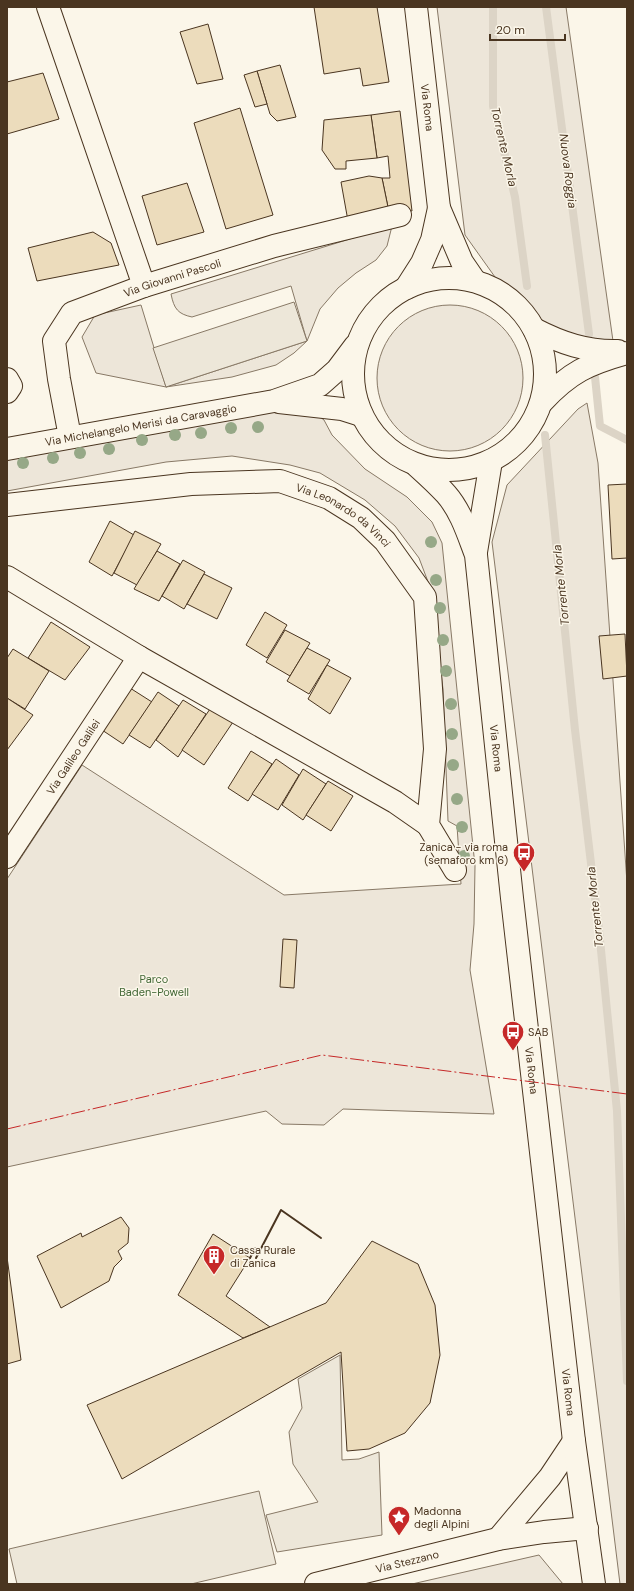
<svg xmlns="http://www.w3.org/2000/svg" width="634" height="1591" viewBox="0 0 634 1591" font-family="'DM Sans',sans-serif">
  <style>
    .green { fill: #ede6d9; stroke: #887966 }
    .parking { fill: #ede7d9; stroke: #887966 }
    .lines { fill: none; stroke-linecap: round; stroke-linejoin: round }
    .stream { stroke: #dcd4c6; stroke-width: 8 }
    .building { fill: #ecdcbc; stroke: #4a3520 }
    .street-casing { stroke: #4a3520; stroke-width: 24 }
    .secondary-casing { stroke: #4a3520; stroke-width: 24 }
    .street { stroke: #fbf6e9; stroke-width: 22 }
    .secondary { stroke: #fbf6e9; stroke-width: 22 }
    .wall { stroke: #4a3520; stroke-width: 2 }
    .power { stroke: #c62828; stroke-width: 1; stroke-dasharray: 14 3 2 3; stroke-linecap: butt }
    .tree { fill: #96a887 }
    .labels { text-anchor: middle; stroke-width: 3; stroke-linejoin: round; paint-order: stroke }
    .street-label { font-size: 11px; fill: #4a3520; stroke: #fbf6e9 }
    .poi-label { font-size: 11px; fill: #4a3520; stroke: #fbf6e9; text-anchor: start }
    .park-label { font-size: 11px; fill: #436837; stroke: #fbf6e9 }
    .water-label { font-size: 12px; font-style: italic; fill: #4a3520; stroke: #fbf6e9 }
  </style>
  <rect width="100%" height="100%" fill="#fbf6e9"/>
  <g class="green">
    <polygon points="437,7 566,7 613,341 570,344 500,284 465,235"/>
    <path d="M392 226 387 246 376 260 356 273 338 288 320 309 307 341 294 353 276 365 232 377 166 387 96 373 82 337 95 315 141 305 166 387 307 341 291 286 192 317C178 314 174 309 171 294Z"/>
    <circle cx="450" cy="378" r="73"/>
    <polygon points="587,403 598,463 627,883 627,1584 620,1584 492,542 507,485 578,409"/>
    <polygon points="273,411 316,414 324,420 332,435 365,469 407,497 432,522 442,543 475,866 474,924 470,970 494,1114 343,1109 324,1125 282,1124 266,1111 7,1167 7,879 82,765 284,895 461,884 457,826 448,821 443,689 430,587 419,558 395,526 365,500 320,473 290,465 232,456 166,462 7,491 7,456"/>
    <polygon points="539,1555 563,1584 412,1584"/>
  </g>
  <g class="parking">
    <polygon points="294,302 307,341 166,387 153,348"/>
    <polygon points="340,1355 342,1460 359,1459 379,1452 382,1535 277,1552 266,1515 318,1502 293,1464 289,1432 302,1408 298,1379"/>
    <polygon points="259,1491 276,1564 191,1584 17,1584 9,1549"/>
  </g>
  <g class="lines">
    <g class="stream">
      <polyline points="493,7 493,106 515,197 527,286"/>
      <polyline points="546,7 589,334"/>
      <polyline points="595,377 600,426 627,440"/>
      <polyline points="545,435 575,730 599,930 617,1111 627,1381"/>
    </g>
  </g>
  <g class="building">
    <polygon points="314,7 377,7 389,82 363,86 360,68 324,74"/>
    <polygon points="208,24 223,79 197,84 180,32"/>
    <polygon points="280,65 296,117 277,121 270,114 257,71"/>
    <polygon points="257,71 267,104 255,107 244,75"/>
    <polygon points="43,73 59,119 7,134 7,82"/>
    <polygon points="240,108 273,215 226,229 194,123"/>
    <polygon points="400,111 412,211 389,212 382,178 390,178 388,156 377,158 371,115"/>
    <polygon points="371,115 377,158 346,161 346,169 335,169 322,150 324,120"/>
    <polygon points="369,176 382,178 389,212 348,221 341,182"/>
    <polygon points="187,183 204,232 157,245 142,196"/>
    <polygon points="93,232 111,243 119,265 37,281 28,248"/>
    <polygon points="627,484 627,558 612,559 608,485"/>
    <polygon points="110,521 134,535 112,576 89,562"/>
    <polygon points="135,531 161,544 137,585 114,573"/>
    <polygon points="157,551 180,564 159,601 134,589"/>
    <polygon points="183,560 205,572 184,609 162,596"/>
    <polygon points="204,574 232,588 217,619 187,604"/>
    <polygon points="265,612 287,625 267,658 246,645"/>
    <polygon points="51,622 90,647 65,680 28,658"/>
    <polygon points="285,630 310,643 290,676 266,662"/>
    <polygon points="625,634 627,676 603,679 599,636"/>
    <polygon points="307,648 330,660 309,694 287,681"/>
    <polygon points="13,649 49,671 25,709 7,698 7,658"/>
    <polygon points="327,665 351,678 330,714 308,699"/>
    <polygon points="130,688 152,702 123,744 102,730"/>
    <polygon points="158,692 179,706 150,748 129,735"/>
    <polygon points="7,698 33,715 7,750"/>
    <polygon points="183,700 206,714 178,757 156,740"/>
    <polygon points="210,709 233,722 204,765 182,750"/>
    <polygon points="251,751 272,764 248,801 228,788"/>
    <polygon points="276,759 299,775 278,810 252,794"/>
    <polygon points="303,769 326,784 303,820 282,805"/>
    <polygon points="328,781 353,796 331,831 306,815"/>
    <polygon points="283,939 297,940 294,988 280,987"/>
    <polygon points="121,1217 129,1228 128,1243 118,1251 122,1259 114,1267 109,1281 61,1308 37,1256 81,1233 82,1237"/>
    <polygon points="213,1234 250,1258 226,1296 270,1327 243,1338 178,1295"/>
    <polygon points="372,1241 418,1264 435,1305 440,1355 430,1403 405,1433 369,1449 347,1451 341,1352 122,1479 87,1405 326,1303"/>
    <polygon points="7,1257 21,1360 7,1364"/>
  </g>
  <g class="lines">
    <g class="street-casing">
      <g id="street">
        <polyline points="48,7 144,286"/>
        <polyline points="7,379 11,386 7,392"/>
        <path id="s1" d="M70 437 59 379 54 341 72 313 144 286 274 246 400 215"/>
        <path id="s2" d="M7 505 191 484 280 481 329 498 361 518 385 541 425 597 435 749 428 825 455 870"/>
        <polyline points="7,577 139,657 395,802 428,825"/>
        <path id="s3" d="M7 857 139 657"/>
        <polyline points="498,1539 550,1477 574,1441"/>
        <path id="s4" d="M316 1584 498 1539 544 1532 587 1528"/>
      </g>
    </g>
    <g class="secondary-casing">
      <g id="secondary">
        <path id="s5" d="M416 7 439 208 462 262 475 281"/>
        <circle cx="449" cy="374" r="96"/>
        <polyline points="406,288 422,263 432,240 439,208"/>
        <path d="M534 329C561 343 587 352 618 351"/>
        <polyline points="279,402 342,409 361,415"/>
        <path d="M542 402C570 372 588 364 627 353"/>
        <path id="s6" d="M7 449 274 401 320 385 337 370 355 346"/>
        <path id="s7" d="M417 466C427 475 437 484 446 494 461 511 468 534 476 555L512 898 574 1441 594 1584"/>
        <polyline points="476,552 491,461"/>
      </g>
    </g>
    <use href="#street" class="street"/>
    <use href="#secondary" class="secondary"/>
    <g class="wall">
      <polyline points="250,1258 255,1248"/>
      <polyline points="256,1258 281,1210 321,1238"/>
    </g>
    <polyline class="power" points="7,1129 322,1055 627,1094"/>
  </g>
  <g class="tree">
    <circle cx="258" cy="427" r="6"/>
    <circle cx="231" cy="428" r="6"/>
    <circle cx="201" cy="433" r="6"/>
    <circle cx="175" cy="435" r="6"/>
    <circle cx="142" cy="440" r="6"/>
    <circle cx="109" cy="449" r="6"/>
    <circle cx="80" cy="453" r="6"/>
    <circle cx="53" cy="458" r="6"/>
    <circle cx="23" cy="463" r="6"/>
    <circle cx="431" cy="542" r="6"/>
    <circle cx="436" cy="580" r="6"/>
    <circle cx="440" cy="608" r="6"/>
    <circle cx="443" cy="640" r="6"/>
    <circle cx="446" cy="671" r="6"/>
    <circle cx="451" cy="704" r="6"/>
    <circle cx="452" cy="734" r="6"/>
    <circle cx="453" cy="765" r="6"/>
    <circle cx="457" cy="799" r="6"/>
    <circle cx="462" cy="827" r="6"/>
    <circle cx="464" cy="856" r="6"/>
  </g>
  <defs>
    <g id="bus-pin" transform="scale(1.15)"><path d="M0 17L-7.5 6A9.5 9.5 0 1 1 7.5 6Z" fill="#c62828" stroke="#fbf6e9"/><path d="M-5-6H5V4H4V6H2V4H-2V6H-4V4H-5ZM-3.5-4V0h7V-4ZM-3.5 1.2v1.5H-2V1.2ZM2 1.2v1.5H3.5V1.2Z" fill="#fff"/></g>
    <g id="building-pin" transform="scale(1.15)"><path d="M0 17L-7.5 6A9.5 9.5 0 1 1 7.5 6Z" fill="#c62828" stroke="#fbf6e9"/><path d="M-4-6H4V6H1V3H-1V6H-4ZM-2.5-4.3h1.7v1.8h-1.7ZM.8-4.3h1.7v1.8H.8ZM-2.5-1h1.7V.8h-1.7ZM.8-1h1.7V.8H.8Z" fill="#fff"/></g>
    <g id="sight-pin" transform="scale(1.15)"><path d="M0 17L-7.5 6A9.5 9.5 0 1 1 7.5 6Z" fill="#c62828" stroke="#fbf6e9"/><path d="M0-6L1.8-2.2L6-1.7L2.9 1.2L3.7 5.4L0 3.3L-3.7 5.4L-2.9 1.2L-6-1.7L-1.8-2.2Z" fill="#fff"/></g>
  </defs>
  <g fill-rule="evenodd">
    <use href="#bus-pin" x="524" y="853"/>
    <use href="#bus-pin" x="513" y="1032"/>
    <use href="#building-pin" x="214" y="1256"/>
    <use href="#sight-pin" x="399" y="1517"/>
  </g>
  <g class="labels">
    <g class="street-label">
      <text dy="4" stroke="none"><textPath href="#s5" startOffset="101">Via Roma</textPath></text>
      <text dy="4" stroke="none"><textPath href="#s1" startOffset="237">Via Giovanni Pascoli</textPath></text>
      <text dy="4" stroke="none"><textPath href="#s6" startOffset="136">Via Michelangelo Merisi da Caravaggio</textPath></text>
      <text dy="4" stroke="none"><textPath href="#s2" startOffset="347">Via Leonardo da Vinci</textPath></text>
      <text dy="4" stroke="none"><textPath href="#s7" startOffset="303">Via Roma</textPath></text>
      <text dy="4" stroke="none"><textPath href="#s3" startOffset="120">Via Galileo Galilei</textPath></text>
      <text dy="4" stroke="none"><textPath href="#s7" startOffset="627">Via Roma</textPath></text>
      <text dy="4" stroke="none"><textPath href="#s7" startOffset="951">Via Roma</textPath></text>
      <text dy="4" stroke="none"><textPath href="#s4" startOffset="94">Via Stezzano</textPath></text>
    </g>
    <g class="poi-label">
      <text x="508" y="851" text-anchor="end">Zanica - via roma<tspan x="508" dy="13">(semaforo km 6)</tspan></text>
      <text x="528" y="1036">SAB</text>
      <text x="230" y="1254">Cassa Rurale<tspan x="230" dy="13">di Zanica</tspan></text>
      <text x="414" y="1515">Madonna<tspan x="414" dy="13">degli Alpini</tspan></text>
    </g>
    <g class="park-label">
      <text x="154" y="983">Parco<tspan x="154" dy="13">Baden-Powell</tspan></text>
    </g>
    <g class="water-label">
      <text transform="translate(504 147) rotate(77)" y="4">Torrente Morla</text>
      <text transform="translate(568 171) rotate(83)" y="4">Nuova Roggia</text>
      <text transform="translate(561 585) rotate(-96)" y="4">Torrente Morla</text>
      <text transform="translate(595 907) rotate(-96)" y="4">Torrente Morla</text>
    </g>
  </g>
  <rect width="634" height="1591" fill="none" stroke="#4a3520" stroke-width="16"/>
  <path d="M490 34v6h75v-6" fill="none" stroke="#4a3520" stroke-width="2"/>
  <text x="496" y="34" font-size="12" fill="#4a3520" stroke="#fbf6e9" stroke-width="3" paint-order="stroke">20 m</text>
</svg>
